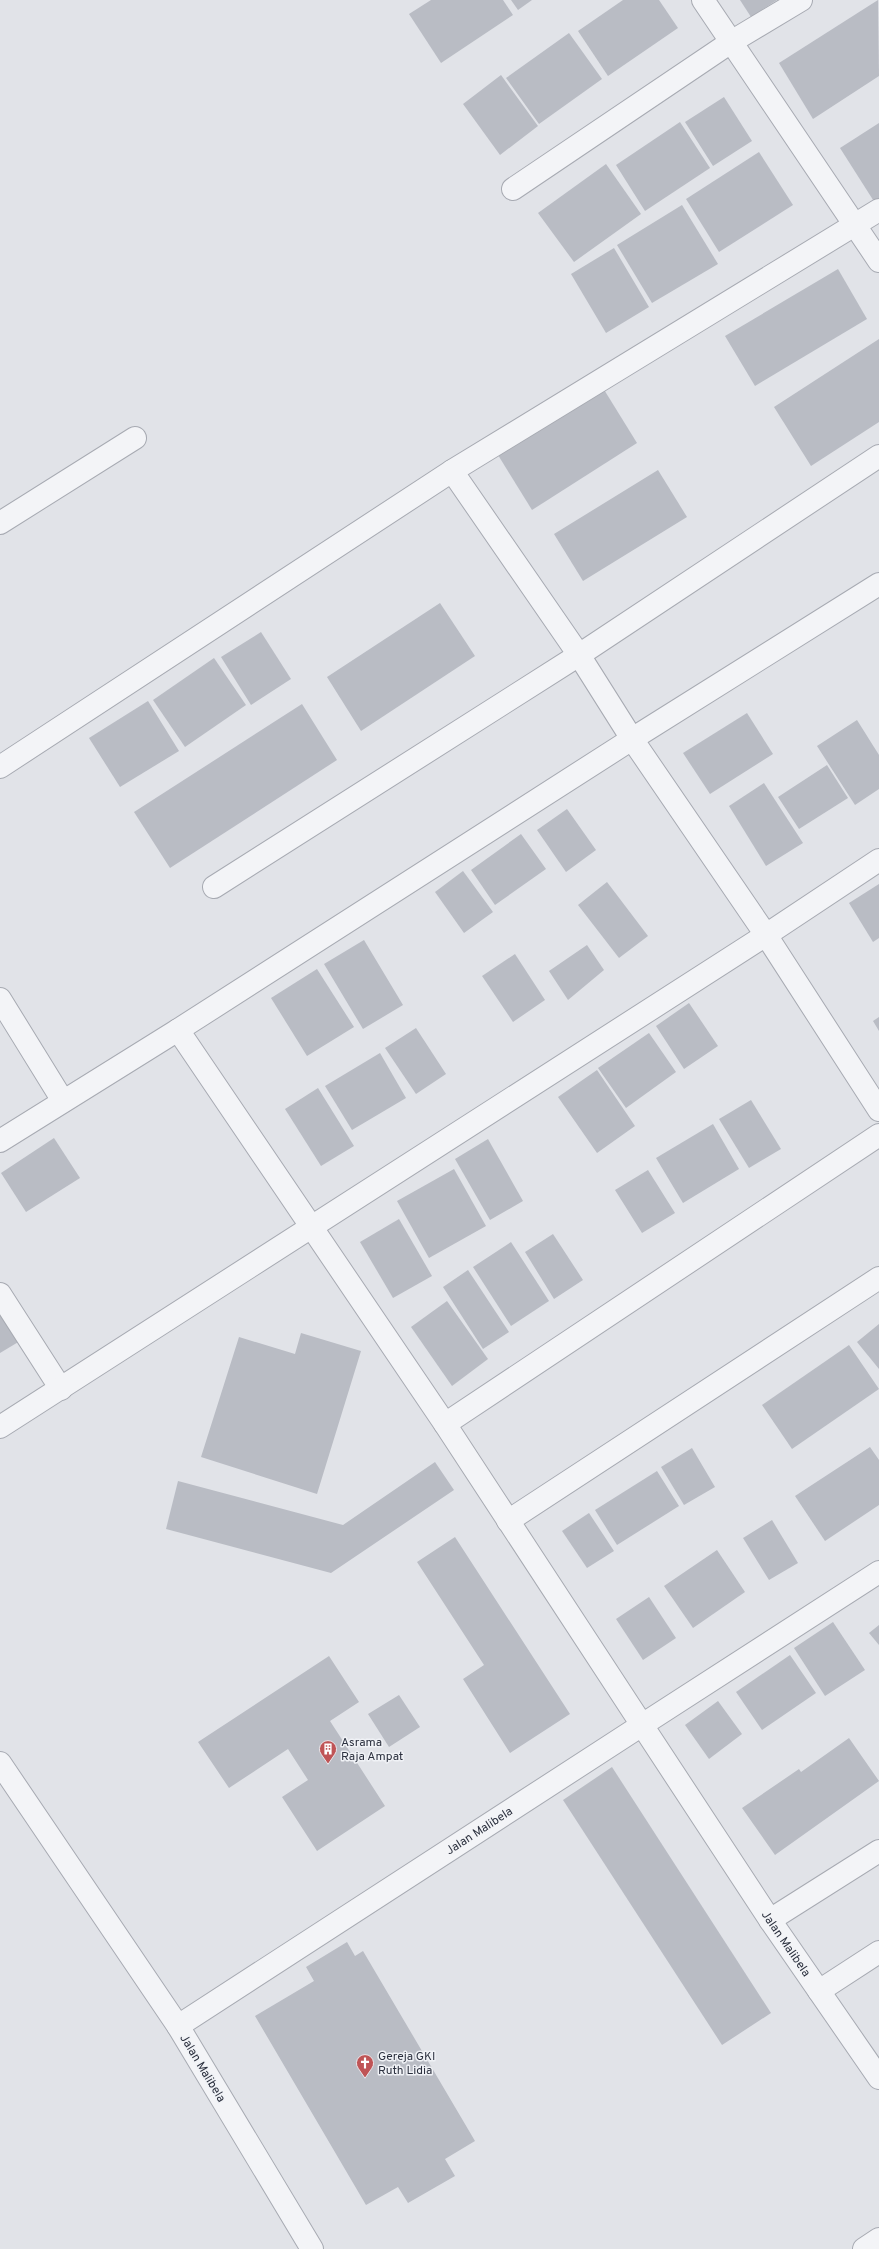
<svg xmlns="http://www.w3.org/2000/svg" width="879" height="2249" viewBox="0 0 879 2249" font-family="Overpass,sans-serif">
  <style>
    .building { fill: #b9bcc4 }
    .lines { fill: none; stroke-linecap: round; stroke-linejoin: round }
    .minor-casing { stroke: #a7aab2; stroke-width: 24 }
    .minor { stroke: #f3f4f7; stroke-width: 22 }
    .labels { text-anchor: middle; stroke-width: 3; stroke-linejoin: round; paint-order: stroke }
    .poi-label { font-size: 12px; fill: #2b303e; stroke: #f0f2f6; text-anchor: start }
    .street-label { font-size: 12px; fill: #2b303e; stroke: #f0f2f6 }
  </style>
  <rect width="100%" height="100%" fill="#e1e3e8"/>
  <g class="building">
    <polygon points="431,0 503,0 513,15 441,63 409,14"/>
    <polygon points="511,0 532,0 518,10"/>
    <polygon points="623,0 659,0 678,28 608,76 578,31"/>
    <polygon points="740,0 777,0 751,17"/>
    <polygon points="878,0 879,76 813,119 779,63"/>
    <polygon points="569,33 602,79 539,124 506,78"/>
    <polygon points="501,75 538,126 500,155 463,104"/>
    <polygon points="724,97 752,141 713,166 685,122"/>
    <polygon points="680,122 710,168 645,211 616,165"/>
    <polygon points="879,123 879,200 875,203 840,148"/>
    <polygon points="759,152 793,205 719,252 686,199"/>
    <polygon points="606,164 641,214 574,262 538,213"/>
    <polygon points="682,205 718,264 652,303 617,245"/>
    <polygon points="614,248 649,307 606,333 571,274"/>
    <polygon points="838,269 867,319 755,386 725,336"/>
    <polygon points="879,339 879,422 811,466 774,407"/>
    <polygon points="603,388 637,443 532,510 498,455"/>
    <polygon points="658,470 687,517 583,581 554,534"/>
    <polygon points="440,603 475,656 361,731 327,677"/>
    <polygon points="261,632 291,679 251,705 221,657"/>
    <polygon points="214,658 246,705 185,747 153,700"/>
    <polygon points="148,701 179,751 120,787 89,738"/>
    <polygon points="302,704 337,760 170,868 134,812"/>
    <polygon points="747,713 773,754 710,794 683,753"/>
    <polygon points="857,720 879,755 879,789 855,805 817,746"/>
    <polygon points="827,765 848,798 799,829 778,797"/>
    <polygon points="764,783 803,843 766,866 729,806"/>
    <polygon points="567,809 596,850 566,872 537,830"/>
    <polygon points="521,834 546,869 495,905 471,870"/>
    <polygon points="463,871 493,912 464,933 435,892"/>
    <polygon points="607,882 648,936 619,958 578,905"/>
    <polygon points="879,884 879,938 873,942 849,903"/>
    <polygon points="364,940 403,1005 363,1029 324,964"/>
    <polygon points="587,945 604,970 568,1000 549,971"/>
    <polygon points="515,954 545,1000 513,1022 482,976"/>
    <polygon points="317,969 354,1027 307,1056 271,998"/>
    <polygon points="689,1003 718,1046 684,1069 656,1026"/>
    <polygon points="879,1017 879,1031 873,1021"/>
    <polygon points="416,1028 446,1074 416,1094 385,1048"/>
    <polygon points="649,1033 676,1072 626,1108 598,1068"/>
    <polygon points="380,1053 406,1098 352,1130 325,1086"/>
    <polygon points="597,1070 635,1126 597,1153 558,1097"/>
    <polygon points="318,1088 354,1146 321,1166 285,1109"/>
    <polygon points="751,1100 781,1149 749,1168 719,1119"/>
    <polygon points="713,1124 739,1169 683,1203 656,1158"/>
    <polygon points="54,1138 80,1178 26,1212 1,1173"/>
    <polygon points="488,1139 523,1201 490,1220 455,1159"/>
    <polygon points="454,1169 486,1226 429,1258 397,1201"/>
    <polygon points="648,1170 675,1213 642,1233 615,1190"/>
    <polygon points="399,1219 432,1276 393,1298 360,1242"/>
    <polygon points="553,1234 583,1280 554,1299 525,1252"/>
    <polygon points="511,1242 549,1301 511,1326 473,1267"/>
    <polygon points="468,1270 509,1332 483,1349 443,1287"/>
    <polygon points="0,1298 25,1338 0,1353"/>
    <polygon points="447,1301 488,1359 452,1386 411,1327"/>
    <polygon points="879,1324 879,1369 857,1342"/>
    <polygon points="301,1333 361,1351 317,1494 201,1457 239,1337 295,1354"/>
    <polygon points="849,1345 879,1389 792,1449 762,1405"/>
    <polygon points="870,1447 879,1460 879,1505 825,1541 795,1496"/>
    <polygon points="692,1448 715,1487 684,1505 661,1467"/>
    <polygon points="435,1462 454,1490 331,1573 166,1529 178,1481 343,1525"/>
    <polygon points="657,1471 679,1506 617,1545 595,1510"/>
    <polygon points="589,1513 614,1551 587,1568 562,1531"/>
    <polygon points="772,1520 798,1563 769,1580 743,1538"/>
    <polygon points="455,1537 570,1714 510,1753 463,1679 484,1665 417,1562"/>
    <polygon points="717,1550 745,1592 693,1628 664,1586"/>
    <polygon points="649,1597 676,1638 643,1660 616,1619"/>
    <polygon points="833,1622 865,1670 825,1696 794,1648"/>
    <polygon points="879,1625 879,1645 869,1633"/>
    <polygon points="790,1655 816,1693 762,1730 736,1692"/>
    <polygon points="329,1656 359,1702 330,1721 385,1806 317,1851 282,1797 308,1780 288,1749 229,1788 198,1742"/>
    <polygon points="399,1695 420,1727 389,1747 368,1714"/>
    <polygon points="718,1701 742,1734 709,1759 685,1725"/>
    <polygon points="849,1738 879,1781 775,1855 742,1808 799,1769 801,1772"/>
    <polygon points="612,1767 771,2013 722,2045 563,1800"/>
    <polygon points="347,1942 355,1956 363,1951 475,2141 445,2159 455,2176 408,2203 398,2187 366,2205 255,2016 314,1981 306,1967"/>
  </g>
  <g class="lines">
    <g class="minor-casing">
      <g id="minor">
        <polyline points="703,0 879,261"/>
        <polyline points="513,189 731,42 801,0"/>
        <polyline points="879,210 452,471 579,655 632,739 178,1030 445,1424 642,1725 879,1572"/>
        <polyline points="0,523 135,438"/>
        <polyline points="0,767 452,471"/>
        <polyline points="879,860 766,935 879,1110"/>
        <polyline points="214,887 579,655 879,456"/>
        <polyline points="0,999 63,1101"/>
        <polyline points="0,1141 178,1030"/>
        <polyline points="0,1294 61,1389"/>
        <polyline points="445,1424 879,1135"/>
        <polyline points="0,1427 766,935 632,739 879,584"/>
        <polyline points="508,1521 879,1278"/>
        <polyline points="0,1763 178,2026"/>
        <polyline points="770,1920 879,1851"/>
        <polyline points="819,1991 879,1952"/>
        <path id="s1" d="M312 2249 178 2026 642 1725 770 1920 879 2078"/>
        <polyline points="864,2249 879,2239"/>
      </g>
    </g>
    <use href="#minor" class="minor"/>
  </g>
  <defs>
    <g id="building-pin" transform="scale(0.9)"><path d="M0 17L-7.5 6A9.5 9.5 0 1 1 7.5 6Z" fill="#bf5456" stroke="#f0f2f6"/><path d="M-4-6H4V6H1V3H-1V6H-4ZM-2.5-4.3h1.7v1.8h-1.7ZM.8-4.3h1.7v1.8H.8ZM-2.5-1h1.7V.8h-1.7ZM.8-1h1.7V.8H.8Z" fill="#fff"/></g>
    <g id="church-pin" transform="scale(0.9)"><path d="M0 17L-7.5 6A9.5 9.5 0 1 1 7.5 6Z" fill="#bf5456" stroke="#f0f2f6"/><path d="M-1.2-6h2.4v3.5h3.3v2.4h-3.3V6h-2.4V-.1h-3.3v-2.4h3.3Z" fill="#fff"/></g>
  </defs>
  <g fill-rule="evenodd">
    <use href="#building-pin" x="328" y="1749"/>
    <use href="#church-pin" x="365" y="2063"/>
  </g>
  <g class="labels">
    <g class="poi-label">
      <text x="341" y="1746">Asrama<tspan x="341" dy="14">Raja Ampat</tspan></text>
      <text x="378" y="2060">Gereja GKI<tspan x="378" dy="14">Ruth Lidia</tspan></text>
    </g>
    <g class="street-label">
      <text dy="4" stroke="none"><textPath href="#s1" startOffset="619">Jalan Malibela</textPath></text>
      <text dy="4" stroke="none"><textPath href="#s1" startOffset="1075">Jalan Malibela</textPath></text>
      <text transform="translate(203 2068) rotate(59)" y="4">Jalan Malibela</text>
    </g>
  </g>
</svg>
